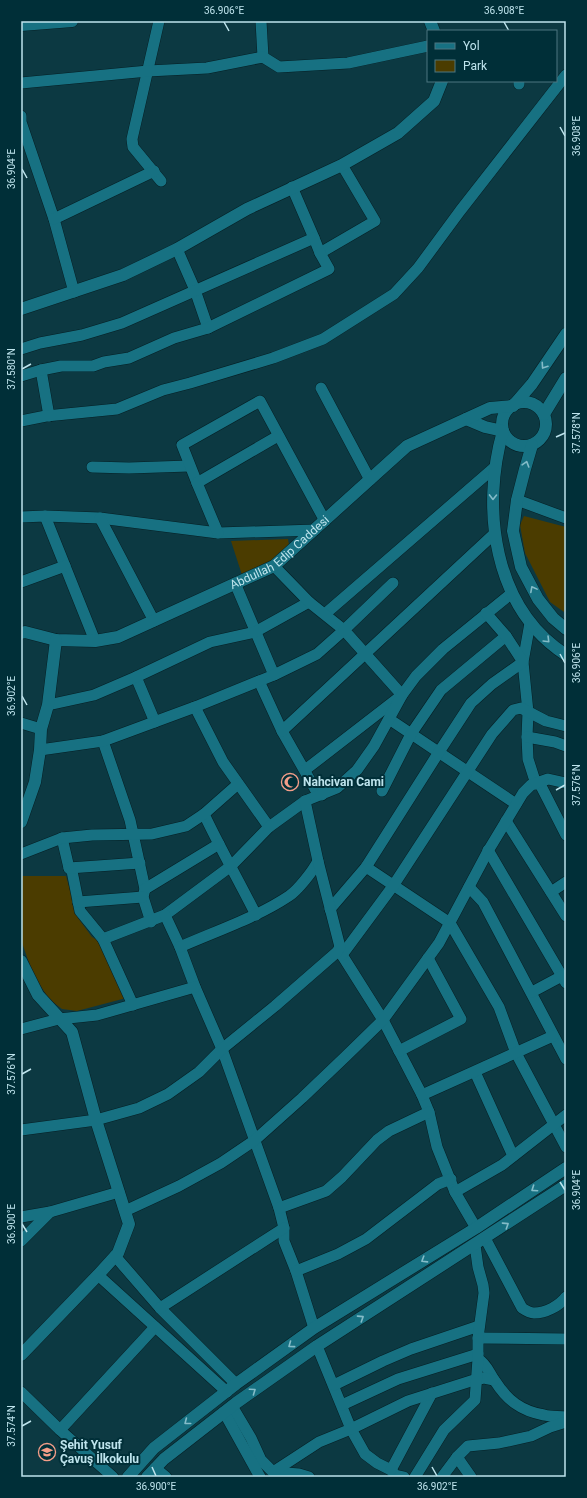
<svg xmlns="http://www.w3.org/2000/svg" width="587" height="1498" viewBox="0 0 587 1498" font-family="Roboto,sans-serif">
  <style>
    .park { fill: #4b3c00 }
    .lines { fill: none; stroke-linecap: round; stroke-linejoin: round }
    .street-casing { stroke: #051f24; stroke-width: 12 }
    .secondary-casing { stroke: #051f24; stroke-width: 13 }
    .street { stroke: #177182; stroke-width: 11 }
    .secondary { stroke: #177182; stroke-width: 12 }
    .oneway { stroke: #84bcc8 }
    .ticks { fill: none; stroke: #bee4ed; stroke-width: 1.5 }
    .labels { text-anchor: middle; stroke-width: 4; stroke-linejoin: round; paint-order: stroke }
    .street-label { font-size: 12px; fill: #bee4ed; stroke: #002f38 }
    .poi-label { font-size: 12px; font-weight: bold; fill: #bee4ed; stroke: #002f38; text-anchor: start }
    .neatline { fill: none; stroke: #bee4ed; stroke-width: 1.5 }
    .ticks-label { font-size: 10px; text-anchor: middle; fill: #bee4ed }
  </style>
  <rect width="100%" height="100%" fill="#0c3942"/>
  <g class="park">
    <polygon points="524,516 566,527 566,607 564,612 550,602 525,553 520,525"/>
    <polygon points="288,539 289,545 272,560 242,575 231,541"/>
    <polygon points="21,876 66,876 78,918 92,937 104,944 130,997 77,1011 62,1009 49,999 33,974 21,940"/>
  </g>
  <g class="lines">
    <g class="street-casing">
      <g id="street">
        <polyline points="159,21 132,139 133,147 161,181"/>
        <polyline points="261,21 263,57"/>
        <polyline points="519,81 519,84"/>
        <polyline points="21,83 148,71 207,68 263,57 279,67 348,63 428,46"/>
        <polyline points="21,116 21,122 54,219 74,292"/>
        <polyline points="54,219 154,171"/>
        <polyline points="177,249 195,290 208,328"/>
        <polyline points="320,253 375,221 342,165"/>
        <polyline points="21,349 40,343 82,335 122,323 314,238 292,187"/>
        <polyline points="41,370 49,416"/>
        <polyline points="21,376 41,370 61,366 93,366 104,362 129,358 174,338 208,328 329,269 320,253 314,238"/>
        <polyline points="321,388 370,480"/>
        <polyline points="21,421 46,416 117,409 163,390 190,383 273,358 323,339 394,294 418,268 460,211 566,75"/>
        <polyline points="92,467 129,468 189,466"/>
        <polyline points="197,483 182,445 260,401 325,521"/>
        <polyline points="517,500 566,518"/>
        <polyline points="45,516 95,641"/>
        <polyline points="21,517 45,516 100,518 218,533 315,530"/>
        <polyline points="100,518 154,621"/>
        <polyline points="218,533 197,483 278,436"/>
        <polyline points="21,582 65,566"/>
        <polyline points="235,583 274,675"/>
        <polyline points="325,614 495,467"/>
        <polyline points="530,623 523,662 528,712 527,737 528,759 536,784"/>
        <polyline points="136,677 155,722"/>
        <polyline points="259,681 282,731 315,789 322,795"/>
        <polyline points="48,705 94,695 136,677 210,642 255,632 309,602"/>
        <polyline points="195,707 223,762 269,827"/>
        <polyline points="389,719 516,804"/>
        <polyline points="21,723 41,729"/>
        <polyline points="282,731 494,534"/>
        <polyline points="527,737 555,742 566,746"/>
        <polyline points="103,741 130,820 145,889 143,897 151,922"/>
        <polyline points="40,750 103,741 195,707 274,675 317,654 344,630 309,602 274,566"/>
        <polyline points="305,770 402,695 344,630 393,583"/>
        <polyline points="539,782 566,835"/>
        <polyline points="382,791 411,734 441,690 506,636"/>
        <path d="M204 814C220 848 239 881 256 915"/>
        <polyline points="506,821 566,916"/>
        <polyline points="62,838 69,868 72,871 80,911 103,939 165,915 231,866 269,827 305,801 337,788 357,770 374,746 402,695 416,676 443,649 512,593"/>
        <polyline points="488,850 566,983"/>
        <polyline points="21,854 62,838 92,835 152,834 186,826 204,814 238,784"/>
        <polyline points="366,867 450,923 499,1007 516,1053 566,1147"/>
        <polyline points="69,868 140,863"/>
        <polyline points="469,887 483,902 566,1059"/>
        <polyline points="145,889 219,844"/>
        <polyline points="551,892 566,882"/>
        <polyline points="78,902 143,897"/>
        <polyline points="330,909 366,867 439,752 471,703 492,684 523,662 506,636 486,613"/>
        <polyline points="165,915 180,947 195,987 222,1049 279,1208 284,1228 284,1241 296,1271 314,1328"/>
        <polyline points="103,939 133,1005"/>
        <path d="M180 947C216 931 256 918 289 896 298 890 313 871 318 861"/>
        <polyline points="340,949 342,955 383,1020 422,1095 429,1112 437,1147 455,1192 476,1228"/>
        <polyline points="342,955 393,886 492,734 513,710 521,708 546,721 566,726"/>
        <polyline points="532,992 562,976"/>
        <polyline points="21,1029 59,1019 97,1015 195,987"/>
        <polyline points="399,1051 461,1019 428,958"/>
        <polyline points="475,1072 513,1156"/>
        <polyline points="422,1095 553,1036"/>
        <polyline points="21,1130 96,1120 139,1108 168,1094 199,1072 222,1049 275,1006 337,952 340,947 318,861 305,801"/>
        <polyline points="455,1192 502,1165 566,1115"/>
        <polyline points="279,1208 326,1191 342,1177 377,1140 389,1131 429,1112"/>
        <polyline points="125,1211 179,1186 221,1163 255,1140 302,1098 345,1057 383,1020 439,943 488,851 523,793 531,785 548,779 566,783"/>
        <polyline points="21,1217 50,1212 119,1192"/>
        <path d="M485 1238 522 1308C525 1310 530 1313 534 1313 546 1313 559 1306 566 1297"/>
        <polyline points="21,1241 50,1212"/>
        <polyline points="115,1256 160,1308 236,1384"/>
        <polyline points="296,1271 338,1254 366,1239 438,1184 451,1179"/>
        <polyline points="98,1275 227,1392"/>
        <polyline points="160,1308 284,1228"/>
        <polyline points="478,1338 566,1339"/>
        <polyline points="317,1346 351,1429 365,1454 377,1463 391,1470 395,1475 404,1477"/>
        <path d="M478 1359C487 1364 489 1373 495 1381 507 1400 521 1411 544 1415 551 1417 559 1416 566 1417"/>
        <polyline points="334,1385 383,1361 411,1349 479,1326"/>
        <polyline points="21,1392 60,1430 113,1477"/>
        <polyline points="342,1405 398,1379 478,1354"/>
        <polyline points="232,1406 251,1438 261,1460 273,1472 299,1474 309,1477"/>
        <polyline points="224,1412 260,1477"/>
        <polyline points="60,1430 155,1327"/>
        <polyline points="457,1457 471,1477"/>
        <polyline points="155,1468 166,1477"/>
        <polyline points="391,1470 432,1393"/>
        <polyline points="273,1472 319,1442 351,1429 408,1401 474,1380 484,1378 494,1380"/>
        <polyline points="415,1477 444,1430 475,1400 478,1359 478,1338 484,1293 483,1285 478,1267 475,1245"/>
        <polyline points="442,1477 457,1457 468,1446 499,1443 531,1436 550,1427 566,1422"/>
      </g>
    </g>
    <g class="secondary-casing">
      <g id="secondary">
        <polyline points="430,21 434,31"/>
        <polyline points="21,25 72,21"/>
        <polyline points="21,309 123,275 177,249 247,209 342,165 398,133 434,101 442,81"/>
        <circle cx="524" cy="424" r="22"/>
        <polyline points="544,414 566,378"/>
        <path d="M466 419 485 427 503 431C481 508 493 608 566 655"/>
        <polyline points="532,445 525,469 517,500 513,531 521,567 538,599 553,618 566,629"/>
        <path id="s1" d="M21 633 25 632 56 640 95 641 118 637 274 566 407 446 490 408 513 406 532 384 566 334"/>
        <polyline points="21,822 35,782 40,750 41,729 48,705 56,640"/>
        <polyline points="21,961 38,995 72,1032 96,1120 129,1224 118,1253 98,1275 21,1355"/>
        <polyline points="128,1477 154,1448 236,1384 314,1328 476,1228 566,1168"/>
        <polyline points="147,1477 164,1459 236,1403 317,1346 566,1185"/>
      </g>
    </g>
    <use href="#street" class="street"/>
    <use href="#secondary" class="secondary"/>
  </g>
  <defs><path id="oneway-chevron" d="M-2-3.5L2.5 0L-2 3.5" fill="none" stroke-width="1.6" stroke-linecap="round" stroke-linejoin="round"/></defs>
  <g class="oneway">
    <use href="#oneway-chevron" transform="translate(544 366) rotate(124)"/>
    <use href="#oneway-chevron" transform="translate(526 464) rotate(-73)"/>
    <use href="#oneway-chevron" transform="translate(493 497) rotate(91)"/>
    <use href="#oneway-chevron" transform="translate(533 589) rotate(-118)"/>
    <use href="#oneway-chevron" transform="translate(547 640) rotate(45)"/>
    <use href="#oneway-chevron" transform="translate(534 1189) rotate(146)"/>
    <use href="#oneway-chevron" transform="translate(506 1225) rotate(-33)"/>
    <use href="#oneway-chevron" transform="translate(424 1260) rotate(148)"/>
    <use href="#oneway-chevron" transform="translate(361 1318) rotate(-33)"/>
    <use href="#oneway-chevron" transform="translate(291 1345) rotate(144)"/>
    <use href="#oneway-chevron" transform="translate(253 1391) rotate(-35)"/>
    <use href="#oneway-chevron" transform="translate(187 1422) rotate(142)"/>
  </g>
  <path class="ticks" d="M224 22 229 31M504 22 509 31M560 127 565 136M22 169 27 178M22 369 31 364M556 437 565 433M560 654 565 663M22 696 27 705M556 790 565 785M22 1074 31 1069M560 1182 565 1190M22 1224 27 1232M22 1426 31 1421M152 1467 156 1476M432 1467 437 1476"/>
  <defs>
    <g id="mosque-ring" transform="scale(0.9)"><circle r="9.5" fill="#002f38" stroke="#f49e89" stroke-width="1.5"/><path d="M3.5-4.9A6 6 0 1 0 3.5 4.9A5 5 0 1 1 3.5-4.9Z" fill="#f49e89"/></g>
    <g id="school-ring" transform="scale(0.9)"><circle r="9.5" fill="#002f38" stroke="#f49e89" stroke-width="1.5"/><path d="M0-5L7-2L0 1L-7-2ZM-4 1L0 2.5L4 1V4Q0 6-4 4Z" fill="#f49e89"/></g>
  </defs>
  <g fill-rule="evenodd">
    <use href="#mosque-ring" x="290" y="782"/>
    <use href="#school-ring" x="47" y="1452"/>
  </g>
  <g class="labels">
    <g class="street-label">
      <text dy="4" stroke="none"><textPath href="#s1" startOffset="282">Abdullah Edip Caddesi</textPath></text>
    </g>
    <g class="poi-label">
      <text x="303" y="786">Nahcivan Cami</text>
      <text x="60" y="1449">Şehit Yusuf<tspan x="60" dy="14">Çavuş İlkokulu</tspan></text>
    </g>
  </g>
  <rect width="587" height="1498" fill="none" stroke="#002f38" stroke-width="44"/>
  <rect x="427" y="30" width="130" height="52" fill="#002f38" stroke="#4c7780"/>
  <rect x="435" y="43" width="20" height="6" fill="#177182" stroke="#4c7780"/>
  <text x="463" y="50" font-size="12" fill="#bee4ed">Yol</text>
  <rect x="435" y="60" width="20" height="12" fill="#4b3c00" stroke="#4c7780"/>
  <text x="463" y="70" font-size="12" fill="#bee4ed">Park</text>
  <rect x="22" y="22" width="543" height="1454" class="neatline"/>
  <g class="ticks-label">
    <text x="224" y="14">36.906°E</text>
    <text x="504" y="14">36.908°E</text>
    <text transform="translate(576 136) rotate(-90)" y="4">36.908°E</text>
    <text transform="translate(11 169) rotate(-90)" y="4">36.904°E</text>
    <text transform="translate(11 369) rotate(-90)" y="4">37.580°N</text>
    <text transform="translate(576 433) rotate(-90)" y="4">37.578°N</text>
    <text transform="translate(576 663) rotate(-90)" y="4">36.906°E</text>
    <text transform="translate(11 696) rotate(-90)" y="4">36.902°E</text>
    <text transform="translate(576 785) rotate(-90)" y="4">37.576°N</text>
    <text transform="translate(11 1074) rotate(-90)" y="4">37.576°N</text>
    <text transform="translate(576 1190) rotate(-90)" y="4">36.904°E</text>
    <text transform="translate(11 1224) rotate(-90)" y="4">36.900°E</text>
    <text transform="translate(11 1426) rotate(-90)" y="4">37.574°N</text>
    <text x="156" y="1490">36.900°E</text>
    <text x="437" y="1490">36.902°E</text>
  </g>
</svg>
